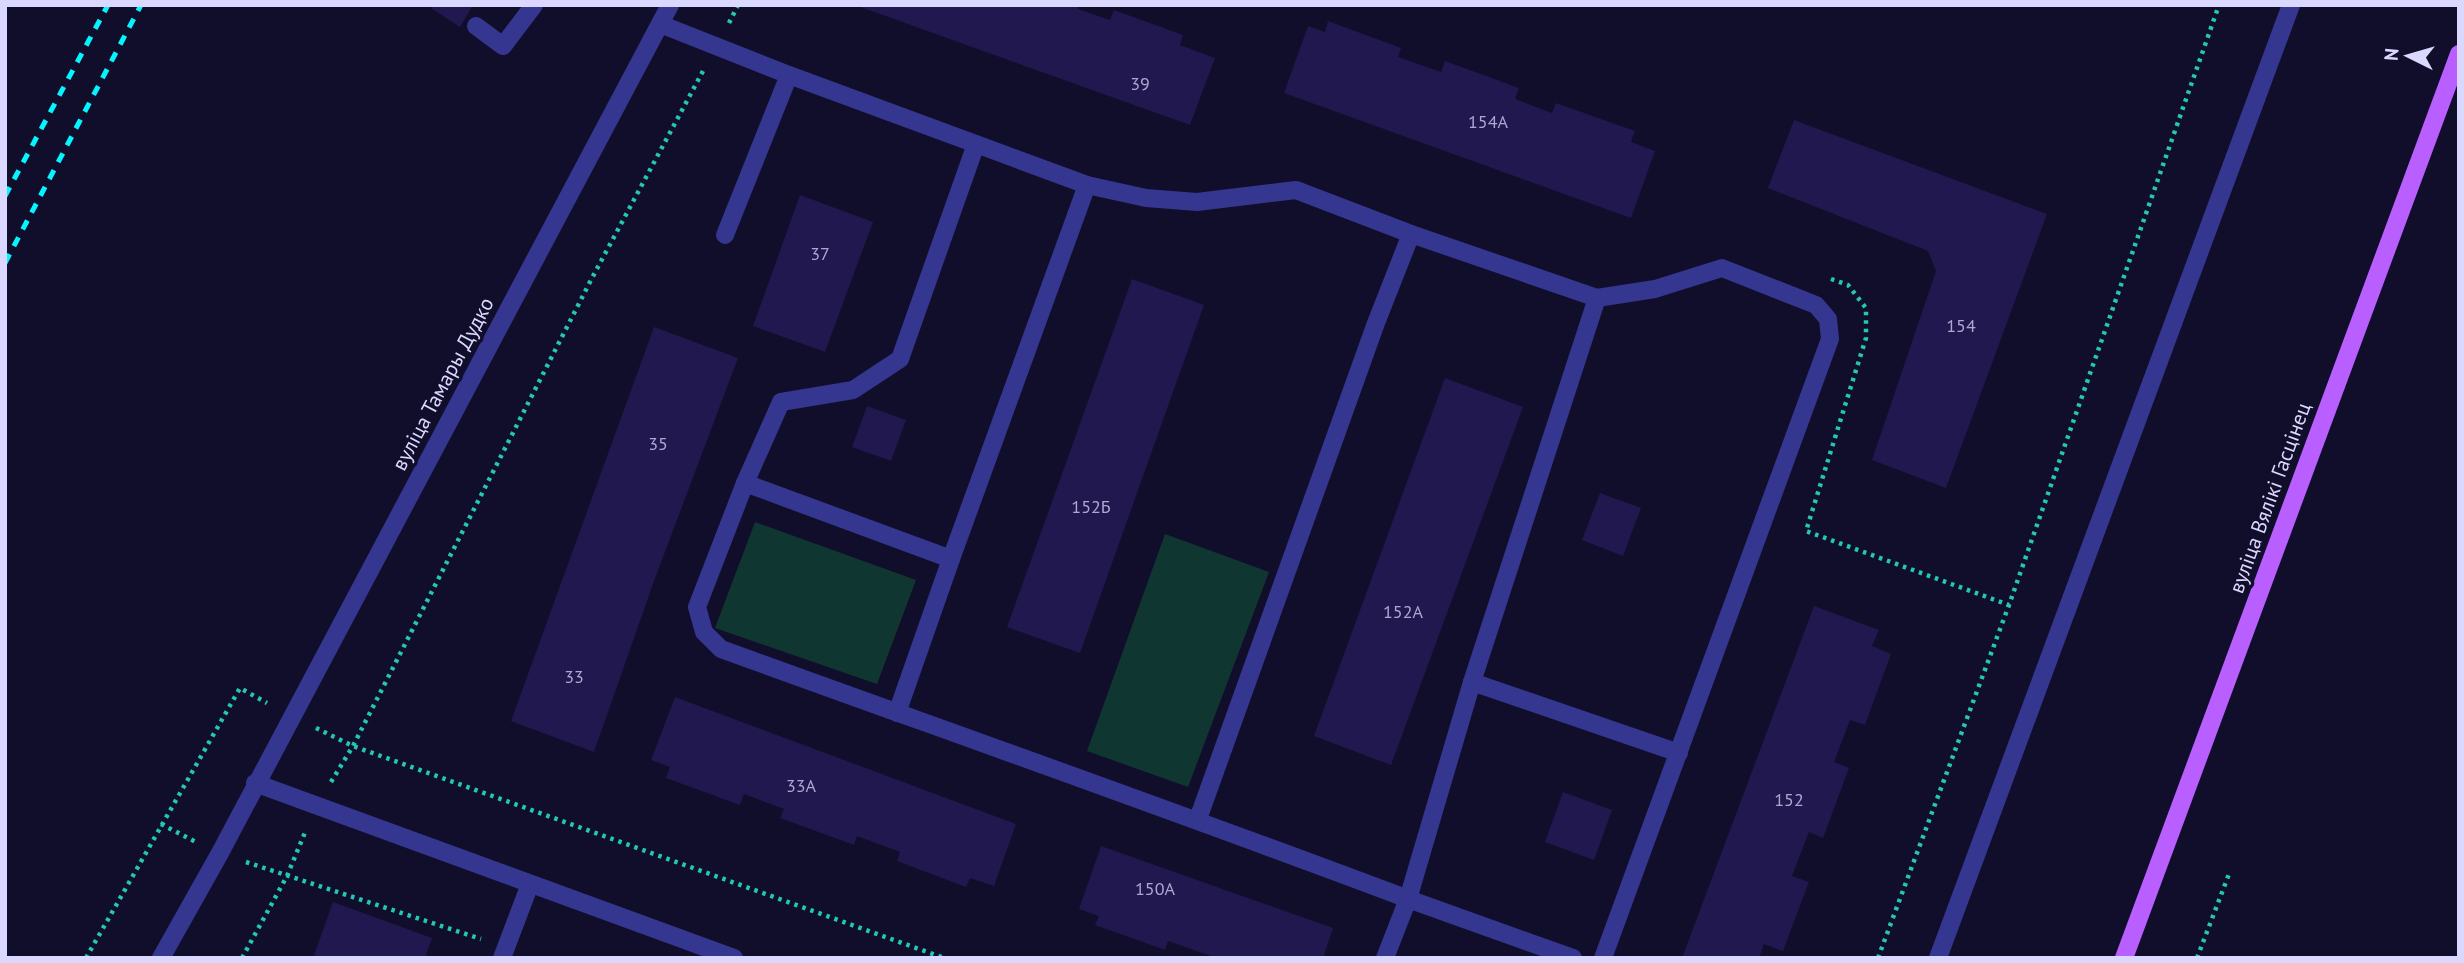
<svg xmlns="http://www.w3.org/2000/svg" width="2464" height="963" viewBox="0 0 2464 963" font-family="'PT Sans',sans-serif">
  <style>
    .green { fill: #103632 }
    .building { fill: #20184e }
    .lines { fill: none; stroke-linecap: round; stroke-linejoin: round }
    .path { stroke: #23c8b4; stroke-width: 4.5; stroke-dasharray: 3.5 5; stroke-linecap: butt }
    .minor { stroke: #34368f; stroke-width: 18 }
    .major { stroke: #b95fff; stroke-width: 18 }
    .rail { stroke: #04f5ff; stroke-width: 5; stroke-dasharray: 10 9; stroke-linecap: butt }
    .labels { text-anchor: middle; stroke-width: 7; stroke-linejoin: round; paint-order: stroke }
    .number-label { font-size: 18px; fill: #aca8d3 }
    .street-label { font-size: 21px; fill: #dad8ff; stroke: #110e2b }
  </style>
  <rect width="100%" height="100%" fill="#110e2b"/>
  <g class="green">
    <polygon points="755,522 916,580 877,684 715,628"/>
    <polygon points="1165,534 1269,572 1188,787 1087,751"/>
  </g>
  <g class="building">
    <polygon points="433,5 473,5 460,27 431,8"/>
    <polygon points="855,5 1079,5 1078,9 1110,20 1114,10 1183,35 1180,45 1215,58 1190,125"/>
    <polygon points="1328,21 1401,48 1398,57 1441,72 1445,61 1519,88 1515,99 1552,113 1556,103 1635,131 1631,142 1655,151 1631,218 1284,93 1308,26 1325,32"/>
    <polygon points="1794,120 2047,214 1946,488 1872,460 1936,271 1928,251 1768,188"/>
    <polygon points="800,195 873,222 825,352 753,326"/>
    <polygon points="1132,279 1204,305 1080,653 1007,627"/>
    <polygon points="654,327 738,358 654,581 594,752 511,721"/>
    <polygon points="1445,378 1523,407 1391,765 1314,736"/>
    <polygon points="867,406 906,420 891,461 852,447"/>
    <polygon points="1600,493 1641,508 1623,556 1582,540"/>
    <polygon points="1814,606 1879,630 1872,646 1891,654 1865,725 1850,720 1834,762 1849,768 1823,838 1809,832 1792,876 1809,882 1783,951 1764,944 1759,958 1682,958"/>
    <polygon points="675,697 1016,824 994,886 970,878 966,887 897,861 900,852 857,836 854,845 780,818 784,809 744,794 740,805 666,778 670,767 651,760"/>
    <polygon points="1563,792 1612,810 1594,860 1545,842"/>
    <polygon points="1101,846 1333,928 1323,958 1211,958 1211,956 1168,941 1165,950 1095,925 1099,916 1079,909"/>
    <polygon points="333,902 432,938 425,958 313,958"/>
  </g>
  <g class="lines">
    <g class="path">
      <polyline points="729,23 738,5"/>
      <polyline points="1831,279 1848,285 1866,308 1866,338 1806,531 2009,605 2219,5"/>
      <polyline points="316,728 353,746 944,958"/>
      <polyline points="331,782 353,746 592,278 703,71"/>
      <polyline points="161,824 196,842"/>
      <polyline points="246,862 481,939"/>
      <polyline points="86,958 240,688 267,703"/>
      <polyline points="242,958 287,876 306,830"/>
      <polyline points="1878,958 2009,605"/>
      <polyline points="2197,958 2229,874"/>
    </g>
    <g class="minor">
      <polyline points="660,24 789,75 1087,185 1146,198 1197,202 1296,190 1411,234 1597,298"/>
      <polyline points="476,26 503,46 534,5"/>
      <polyline points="725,235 789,75"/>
      <polyline points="745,483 781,402 853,390 900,359 976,144"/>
      <polyline points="951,559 1087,185"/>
      <polyline points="1472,682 1679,753"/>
      <path d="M897 713 951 559 745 483 697 607 704 632 721 649C950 732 1180 813 1408 899L1385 958"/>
      <polyline points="255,783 734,958"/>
      <polyline points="1198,819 1376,323 1411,234"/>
      <polyline points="161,958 220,853 670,5"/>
      <polyline points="502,958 530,884"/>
      <polyline points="1573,958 1408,899 1472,682 1597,298 1655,289 1722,268 1816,305 1828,319 1830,339 1603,958"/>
      <polyline points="1938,958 2291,5"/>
    </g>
    <polyline class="major" points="2124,958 2459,54"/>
    <g class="rail">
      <polyline points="5,196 108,5"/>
      <polyline points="5,263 141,5"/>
    </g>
  </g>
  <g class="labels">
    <g class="number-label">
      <text x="1140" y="90">39</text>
      <text x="1488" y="128">154А</text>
      <text x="820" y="260">37</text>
      <text x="1961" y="332">154</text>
      <text x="658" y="450">35</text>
      <text x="1091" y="513">152Б</text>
      <text x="1403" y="618">152А</text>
      <text x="574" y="683">33</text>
      <text x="801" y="792">33А</text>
      <text x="1789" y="806">152</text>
      <text x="1155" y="895">150А</text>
    </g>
    <g class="street-label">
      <text transform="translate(443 384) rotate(-62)" y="7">вуліца Тамары Дудко</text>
      <text transform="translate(2270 498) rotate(-70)" y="7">вуліца Вялікі Гасцінец</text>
    </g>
  </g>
  <rect width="2464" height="963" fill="none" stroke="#dad8ff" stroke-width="14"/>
  <g transform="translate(2408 56) rotate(275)" stroke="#110e2b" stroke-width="5" paint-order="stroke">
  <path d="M0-5L12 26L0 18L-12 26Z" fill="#dad8ff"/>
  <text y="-10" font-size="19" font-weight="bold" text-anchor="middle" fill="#dad8ff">N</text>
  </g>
</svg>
